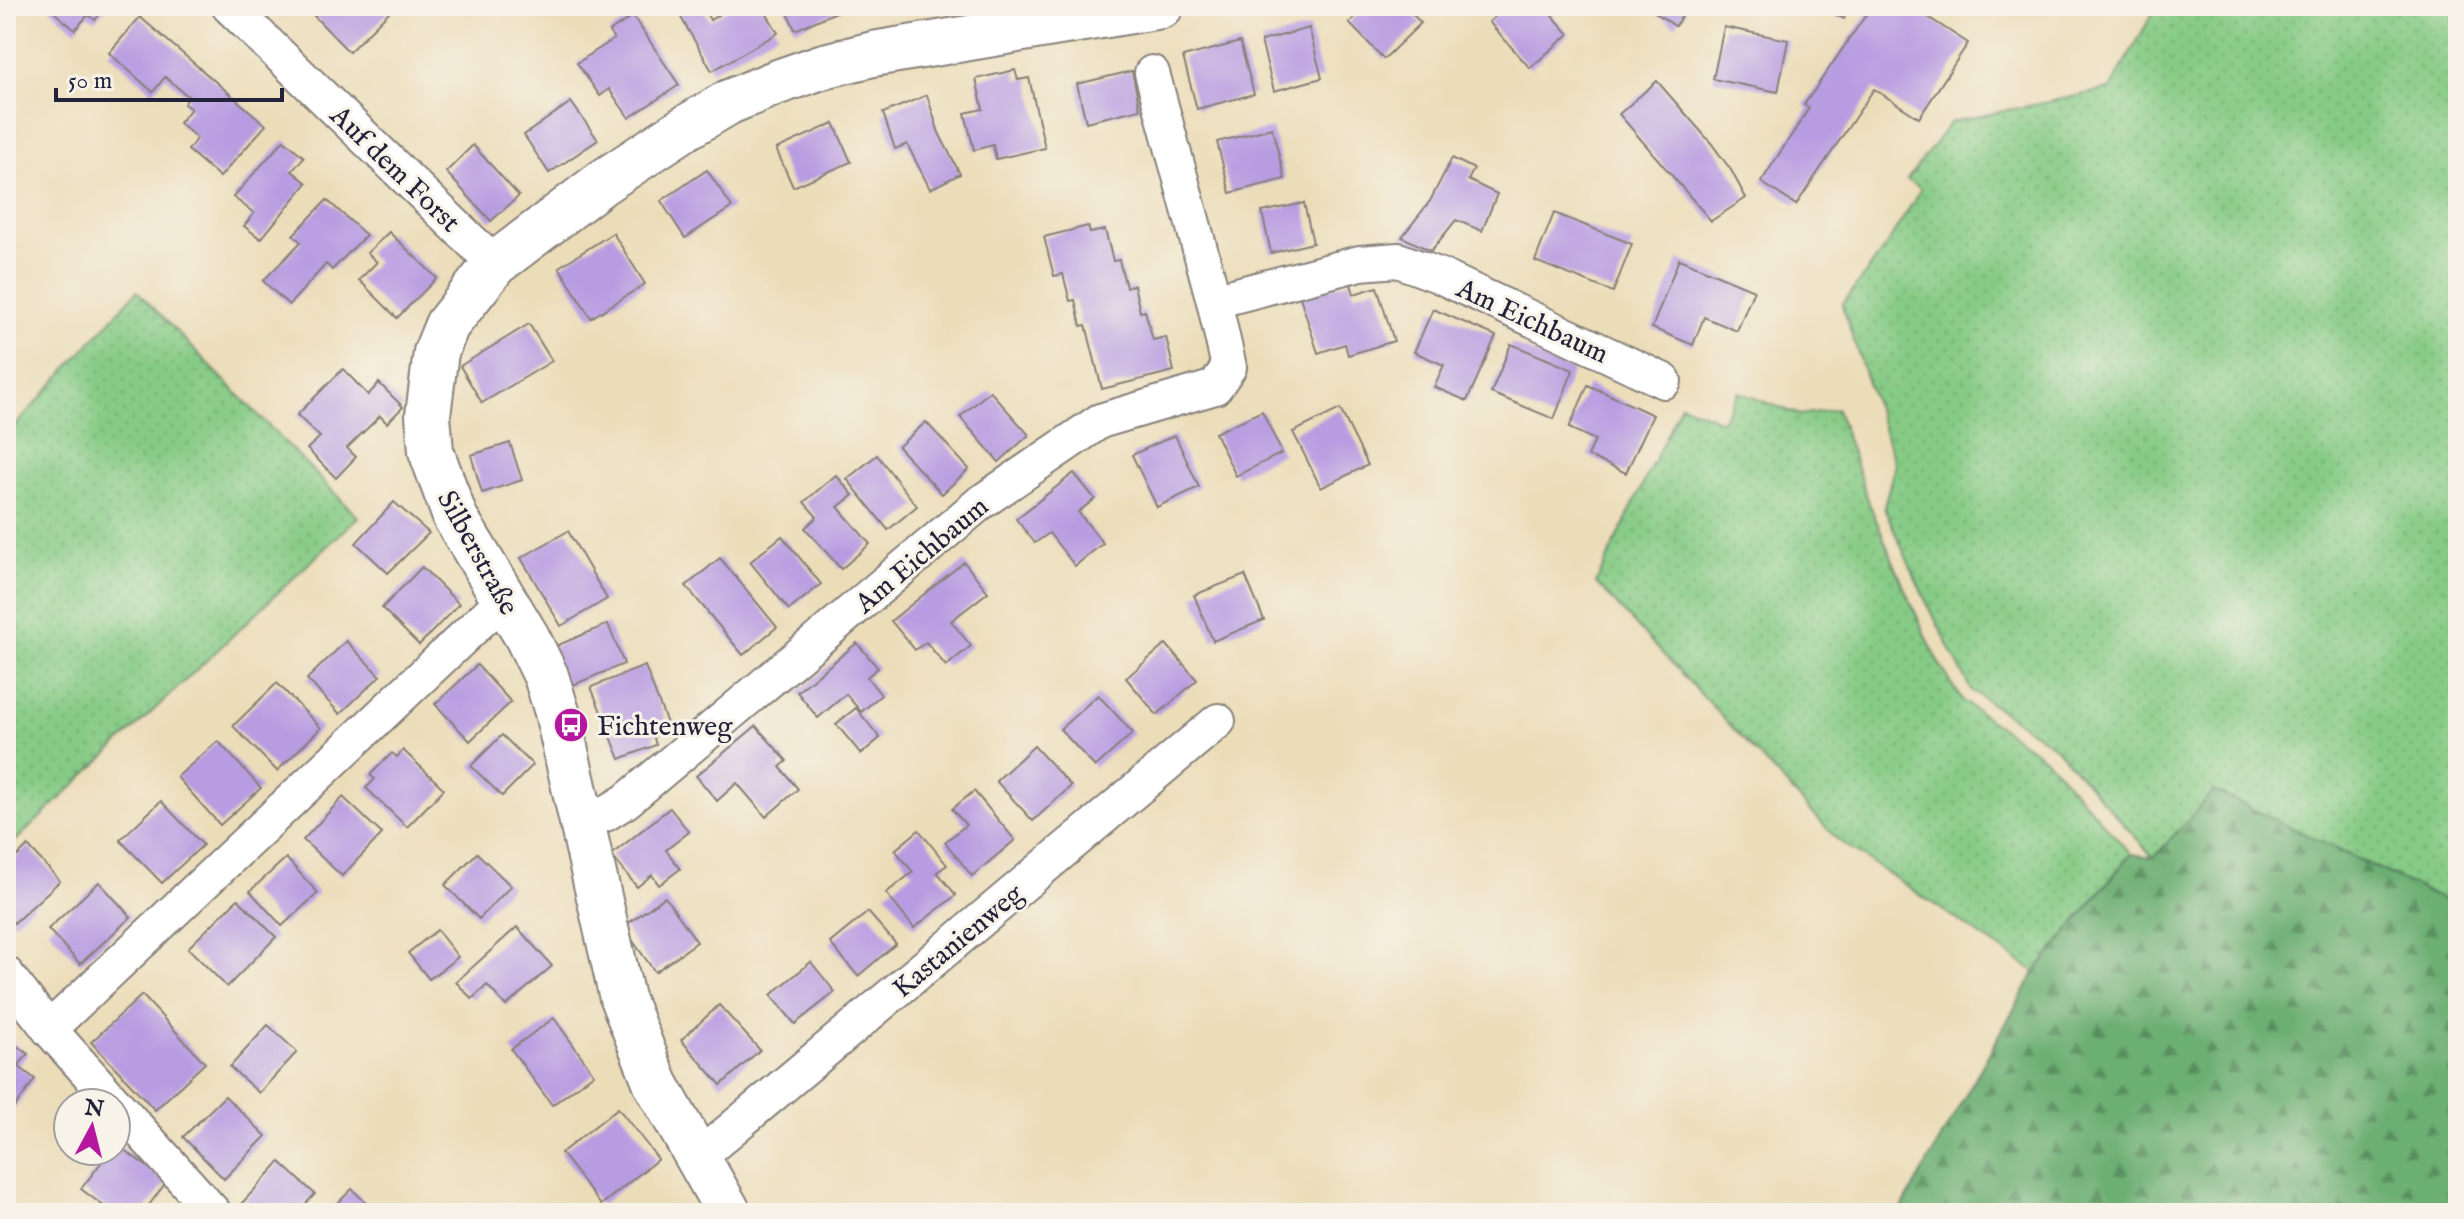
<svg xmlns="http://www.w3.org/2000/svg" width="2464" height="1219" viewBox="0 0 2464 1219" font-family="'IM FELL English',serif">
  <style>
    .grass { fill: url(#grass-dots); stroke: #547660; stroke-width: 2 }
    .forest { fill: url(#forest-firs); stroke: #476856; stroke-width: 2 }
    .building { fill: #b89ce1 }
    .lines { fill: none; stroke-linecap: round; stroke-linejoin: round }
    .street-casing { stroke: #87807a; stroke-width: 38 }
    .secondary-casing { stroke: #87807a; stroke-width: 48 }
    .street { stroke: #fff; stroke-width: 34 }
    .secondary { stroke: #fff; stroke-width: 44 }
    .labels { text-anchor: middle; stroke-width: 6; stroke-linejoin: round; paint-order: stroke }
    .street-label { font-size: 28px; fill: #22223b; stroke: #f7f3e8 }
    .poi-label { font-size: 28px; fill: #22223b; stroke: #f7f3e8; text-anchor: start }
  </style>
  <defs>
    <pattern id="grass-dots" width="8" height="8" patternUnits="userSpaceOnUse" patternTransform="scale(2)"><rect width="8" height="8" fill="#86cb85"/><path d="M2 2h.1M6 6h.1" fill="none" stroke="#73ae74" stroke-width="1.8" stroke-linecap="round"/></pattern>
    <pattern id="forest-firs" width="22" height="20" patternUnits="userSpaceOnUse" patternTransform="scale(2)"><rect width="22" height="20" fill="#6caf72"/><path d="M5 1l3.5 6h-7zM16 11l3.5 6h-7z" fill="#588e5f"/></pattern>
  </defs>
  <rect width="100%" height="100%" fill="#f7f3e8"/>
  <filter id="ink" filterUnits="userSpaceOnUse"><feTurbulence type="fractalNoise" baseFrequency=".0125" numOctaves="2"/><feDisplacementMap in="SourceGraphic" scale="16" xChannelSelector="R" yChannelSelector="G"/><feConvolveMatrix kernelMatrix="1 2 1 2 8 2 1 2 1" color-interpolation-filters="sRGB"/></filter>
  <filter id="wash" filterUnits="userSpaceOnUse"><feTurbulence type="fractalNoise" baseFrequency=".006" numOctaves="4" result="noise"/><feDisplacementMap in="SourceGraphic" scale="32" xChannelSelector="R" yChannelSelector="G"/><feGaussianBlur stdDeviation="1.8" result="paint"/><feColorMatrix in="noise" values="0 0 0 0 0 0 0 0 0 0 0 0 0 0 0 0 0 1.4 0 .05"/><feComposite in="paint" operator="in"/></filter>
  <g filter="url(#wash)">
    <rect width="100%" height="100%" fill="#ecddb9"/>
    <g class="grass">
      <polygon points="2157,6 2458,6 2458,895 2449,902 2153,857 2055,747 1971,690 1923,595 1884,507 1895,464 1842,305 1886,246 1921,189 1907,180 1951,122 2110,89"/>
      <polygon points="137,291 358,517 6,850 6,436"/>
      <polygon points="1738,392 1800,415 1837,409 1869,503 1906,592 1938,662 1963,701 2046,759 2131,854 2035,972 1838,840 1596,583 1681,404 1722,421"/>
    </g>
    <polygon class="forest" points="2214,791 2449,902 2458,895 2458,1213 1899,1213 2035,972 2131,854 2154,857"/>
    <g id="blocks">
      <g class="building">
        <polygon points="47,6 107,6 95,20 88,15 75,30"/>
        <polygon points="325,6 385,6 390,11 349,52 314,16"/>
        <polygon points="693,6 702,6 710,20 733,6 762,6 778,33 712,71 679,14"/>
        <polygon points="785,6 839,6 841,10 795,30"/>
        <polygon points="1366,6 1405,6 1421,23 1384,59 1349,23"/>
        <polygon points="1498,6 1544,6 1569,34 1530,68 1489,22 1502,10"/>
        <polygon points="1646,6 1689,6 1675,26"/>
        <polygon points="1816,6 1850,6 1844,19"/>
        <polygon points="1872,6 1911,6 1968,43 1919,118 1874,89 1796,205 1761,182 1809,108 1804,105"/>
        <polygon points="633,16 679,85 629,118 609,89 600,96 577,63 614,39 609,32"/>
        <polygon points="140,17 266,125 220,177 188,150 197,138 179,123 191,109 184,104 189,97 165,77 153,92 109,53"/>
        <polygon points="1724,27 1788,40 1778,92 1713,79"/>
        <polygon points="1309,28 1322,78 1274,91 1261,41"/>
        <polygon points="1240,42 1254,94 1197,109 1183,57"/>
        <polygon points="1015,70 1018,80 1029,78 1045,148 996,159 993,145 974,150 965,113 983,109 976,79"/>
        <polygon points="1132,71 1140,109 1086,122 1077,84"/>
        <polygon points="1657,81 1711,143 1731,170 1746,198 1711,221 1619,114"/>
        <polygon points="927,95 939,133 960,174 930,189 907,144 895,149 883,113"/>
        <polygon points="571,102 598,140 549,173 524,135"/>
        <polygon points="834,123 851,162 793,187 776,149"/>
        <polygon points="1272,128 1285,179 1230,193 1217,142"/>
        <polygon points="284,140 304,157 292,171 307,183 261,239 244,226 254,213 233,197"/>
        <polygon points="473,145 519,196 491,221 446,172"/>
        <polygon points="1452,158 1474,169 1468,180 1497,194 1482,231 1456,220 1431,251 1402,237 1430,201"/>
        <polygon points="707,170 732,207 685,238 661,201"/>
        <polygon points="327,200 366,235 332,270 326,264 289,305 263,281 301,242 293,235"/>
        <polygon points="1304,203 1313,243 1271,253 1262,212"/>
        <polygon points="1554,213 1632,244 1613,292 1535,261"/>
        <polygon points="1088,226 1090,233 1105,230 1113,261 1119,260 1126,287 1134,285 1140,312 1145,311 1153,340 1166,337 1174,371 1102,389 1086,325 1081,326 1075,300 1070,301 1063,274 1054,276 1044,237"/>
        <polygon points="389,232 437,278 397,318 359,280 377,262 367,253"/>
        <polygon points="613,233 645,284 591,318 559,267"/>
        <polygon points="1679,259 1754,290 1737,331 1704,317 1693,345 1652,328"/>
        <polygon points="1350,281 1354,294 1377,287 1394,341 1348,355 1345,344 1318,353 1300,297"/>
        <polygon points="1433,309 1496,336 1467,401 1434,387 1444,365 1414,352"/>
        <polygon points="529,324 552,361 482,403 460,366"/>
        <polygon points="1511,344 1573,370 1554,419 1491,393"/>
        <polygon points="343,369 368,395 379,383 403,407 387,423 380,416 347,448 356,457 336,478 307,449 320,437 297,415"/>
        <polygon points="1588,385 1653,415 1626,473 1588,456 1595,440 1569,428"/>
        <polygon points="990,391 1029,435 999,462 960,417"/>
        <polygon points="1340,409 1368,465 1321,488 1293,432"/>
        <polygon points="1262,411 1282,453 1236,476 1215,433"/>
        <polygon points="926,422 969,469 942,494 898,447"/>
        <polygon points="1175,435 1199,487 1157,507 1132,455"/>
        <polygon points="510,443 522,480 482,493 471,455"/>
        <polygon points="877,455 917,506 888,530 847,479"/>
        <polygon points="1074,473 1095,499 1078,512 1103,543 1075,566 1049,533 1035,543 1016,519"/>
        <polygon points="836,475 853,495 838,507 870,544 841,569 805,528 817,517 804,502"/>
        <polygon points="394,502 429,533 388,573 356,543"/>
        <polygon points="568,531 607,599 561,626 521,558"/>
        <polygon points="782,536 821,584 789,610 750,562"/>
        <polygon points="720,558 777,627 743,655 686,586"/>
        <polygon points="964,562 988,592 951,621 971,646 946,666 926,642 915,650 891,621"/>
        <polygon points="422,567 459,604 419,645 382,608"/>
        <polygon points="1245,575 1264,620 1213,641 1194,595"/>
        <polygon points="608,624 624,664 568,687 551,648"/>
        <polygon points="346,641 380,676 340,714 307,679"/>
        <polygon points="857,643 878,668 867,677 881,695 861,712 846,694 818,718 797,692"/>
        <polygon points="1166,644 1197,680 1157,715 1126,678"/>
        <polygon points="477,665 511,702 470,741 435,704"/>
        <polygon points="645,666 669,729 653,735 656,745 620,759 591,687"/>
        <polygon points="277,683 321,728 277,771 233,726"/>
        <polygon points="1098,695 1133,733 1095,767 1060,729"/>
        <polygon points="856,708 880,738 861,754 836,724"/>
        <polygon points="756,726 787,761 780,767 798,789 766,817 737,783 717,801 696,776"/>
        <polygon points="502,735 533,765 502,796 471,766"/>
        <polygon points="218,741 261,788 220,825 177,777"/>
        <polygon points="1034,746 1071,786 1033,821 996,781"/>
        <polygon points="403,750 444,789 407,827 366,788 375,779 370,775 392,753 397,757"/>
        <polygon points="974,791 1015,840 972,876 945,842 966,825 952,809"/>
        <polygon points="343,797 382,834 342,876 303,840"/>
        <polygon points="161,801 203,845 162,883 120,840"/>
        <polygon points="670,808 689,832 666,850 680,869 659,885 652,875 637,887 611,855"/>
        <polygon points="919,830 947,865 937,872 956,895 914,928 886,893 913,872 895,850"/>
        <polygon points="28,846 60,881 14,923 6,914 6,867"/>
        <polygon points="477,853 511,886 479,919 445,885"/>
        <polygon points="286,858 318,893 282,926 250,891"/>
        <polygon points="99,882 131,917 80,964 48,929"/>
        <polygon points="665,897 697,942 655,972 623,927"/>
        <polygon points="238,899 276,937 227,987 188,948"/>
        <polygon points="868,912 896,944 858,976 830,943"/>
        <polygon points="517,927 552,966 506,1006 487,985 472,999 456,982"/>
        <polygon points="437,930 458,957 429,979 408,953"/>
        <polygon points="811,962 835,992 795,1024 771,995"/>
        <polygon points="142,995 205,1063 155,1110 91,1042"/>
        <polygon points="719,1005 760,1050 721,1085 681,1040"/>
        <polygon points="554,1018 594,1074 552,1105 511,1049"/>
        <polygon points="268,1025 297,1052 259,1093 230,1067"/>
        <polygon points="6,1038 28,1054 18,1066 35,1079 12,1111 6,1106"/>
        <polygon points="225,1096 266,1136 224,1179 183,1137"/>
        <polygon points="618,1108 658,1159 601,1205 561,1153"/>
        <polygon points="116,1144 167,1181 143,1213 113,1213 81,1189 110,1151 116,1151"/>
        <polygon points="280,1162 315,1194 297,1213 253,1213 242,1203"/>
        <polygon points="352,1189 376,1213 328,1213"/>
      </g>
    </g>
  </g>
  <g filter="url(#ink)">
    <use href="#blocks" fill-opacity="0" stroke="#87807a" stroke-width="2"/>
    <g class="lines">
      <g class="street-casing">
        <g id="street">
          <polyline points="229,6 495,264"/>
          <polyline points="1214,301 1360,263 1398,260 1438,275 1664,381"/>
          <polyline points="581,822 605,814 626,801 980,503 1100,421 1215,387 1229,367 1214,301 1152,73"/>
          <polyline points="6,974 49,1029 115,1103"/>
          <polyline points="49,1029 504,599"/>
          <polyline points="116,1104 214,1213"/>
          <polyline points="696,1159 1218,721"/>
        </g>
      </g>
      <g class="secondary-casing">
        <polyline id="secondary" points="729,1213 656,1084 622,998 557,712 546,676 527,637 455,517 431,451 428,415 436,352 447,325 495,264 603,182 682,130 729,102 775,83 824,66 873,54 1161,6"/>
      </g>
      <use href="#street" class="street"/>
      <use href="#secondary" class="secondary"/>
    </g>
  </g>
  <defs>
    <g id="bus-disc" transform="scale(1.8)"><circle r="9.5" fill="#b5179e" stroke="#f7f3e8"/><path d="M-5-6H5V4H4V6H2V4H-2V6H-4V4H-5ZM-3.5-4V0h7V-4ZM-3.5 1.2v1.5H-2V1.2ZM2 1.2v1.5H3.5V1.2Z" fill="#fff"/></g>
  </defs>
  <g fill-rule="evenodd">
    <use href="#bus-disc" x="571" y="725"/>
  </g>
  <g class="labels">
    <g class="street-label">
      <text transform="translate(396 168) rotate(44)" y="10">Auf dem Forst</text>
      <text transform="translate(1533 320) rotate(25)" y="10">Am Eichbaum</text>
      <text transform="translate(479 552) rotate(61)" y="10">Silberstraße</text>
      <text transform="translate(921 554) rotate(-40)" y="10">Am Eichbaum</text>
      <text transform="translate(957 940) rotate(-40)" y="10">Kastanienweg</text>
    </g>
    <g class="poi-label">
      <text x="597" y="735">Fichtenweg</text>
    </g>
  </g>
  <rect width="2464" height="1219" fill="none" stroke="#f7f3e8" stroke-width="32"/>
  <g transform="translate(92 1127) rotate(7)"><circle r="38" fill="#f7f3e8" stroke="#a29fa3" stroke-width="2"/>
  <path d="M0-6L14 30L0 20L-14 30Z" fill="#b5179e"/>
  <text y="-12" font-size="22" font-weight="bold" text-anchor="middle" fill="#22223b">N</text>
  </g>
  <path d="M56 88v12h226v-12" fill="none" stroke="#22223b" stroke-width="4"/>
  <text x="68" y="88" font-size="24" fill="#22223b" stroke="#f7f3e8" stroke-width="6" paint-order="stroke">50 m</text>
</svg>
